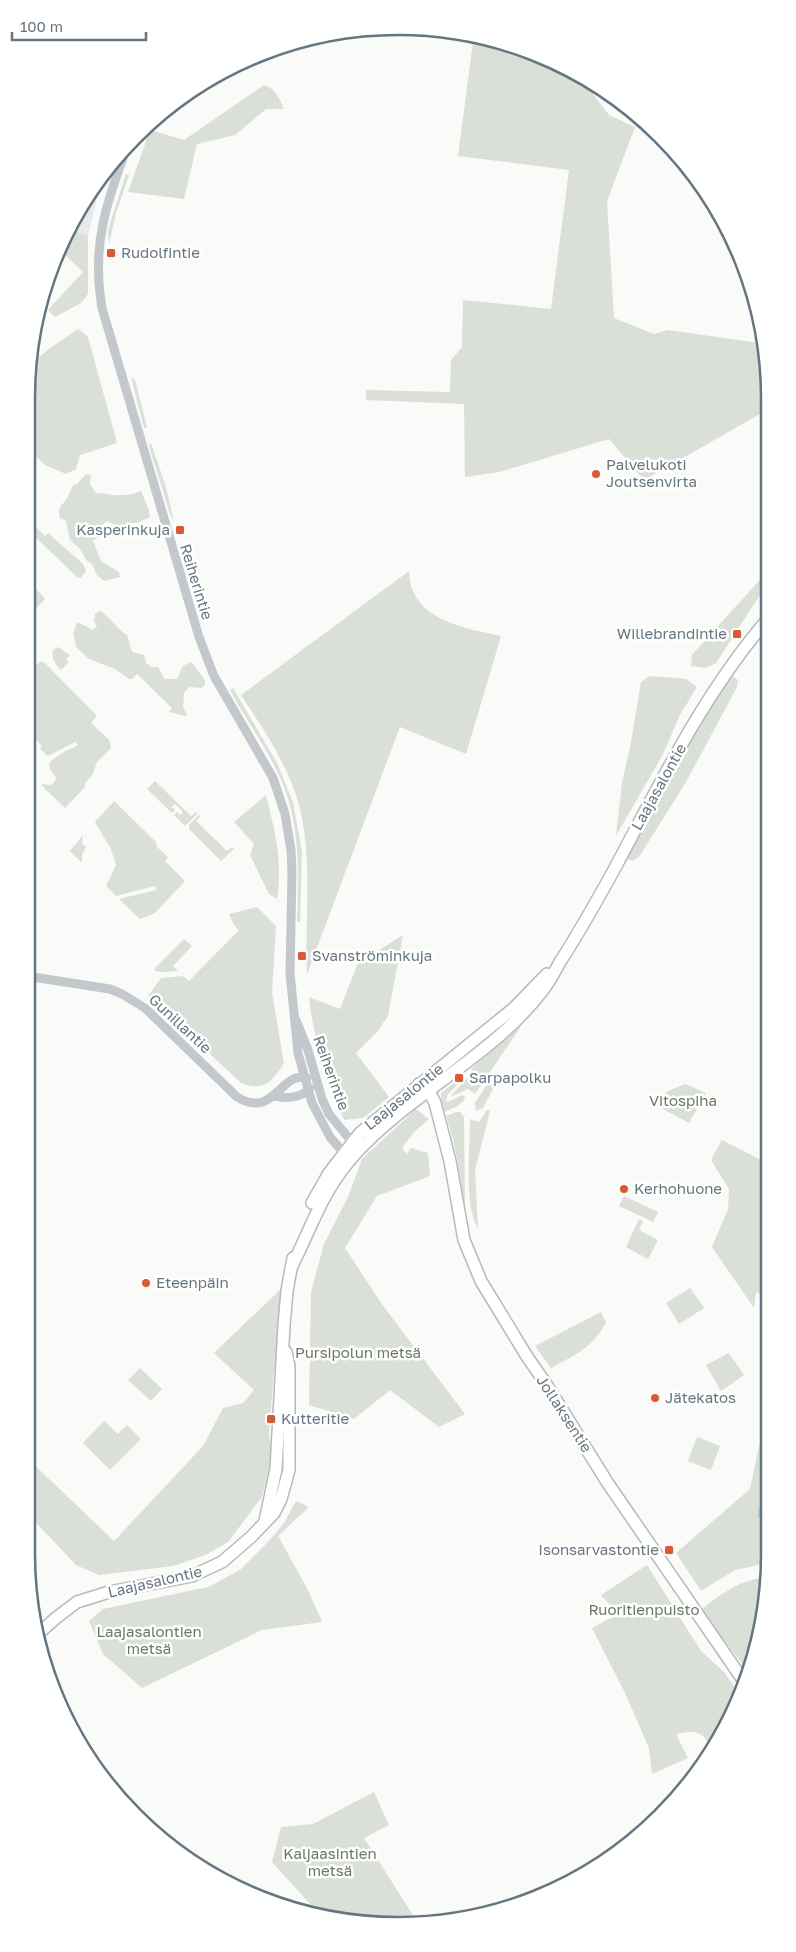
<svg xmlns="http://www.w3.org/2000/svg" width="796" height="1952" viewBox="0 0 796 1952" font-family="'Golos Text',sans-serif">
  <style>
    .built { fill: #e8e9e9 }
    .green { fill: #dadfd7 }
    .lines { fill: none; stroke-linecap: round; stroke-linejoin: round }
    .stream { stroke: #bbc7cb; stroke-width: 2.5 }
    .major-casing { stroke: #b5babe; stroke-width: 14 }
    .minor { stroke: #c3c8cc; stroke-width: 9 }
    .major { stroke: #fff; stroke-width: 11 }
    .poi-dot { fill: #e4572e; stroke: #fff; stroke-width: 2 }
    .labels { text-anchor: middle; stroke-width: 5; stroke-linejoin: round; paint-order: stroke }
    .poi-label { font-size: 15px; fill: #657683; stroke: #fff; text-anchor: start }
    .street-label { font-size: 15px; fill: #657683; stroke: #fff }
    .park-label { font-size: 15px; fill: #687a64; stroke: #fff }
    .rim { fill: none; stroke: #657683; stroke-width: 2.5 }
  </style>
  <rect width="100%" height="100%" fill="#fafaf8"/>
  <polygon class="built" points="103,175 105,176 97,198 88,236 69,229 76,212"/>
  <g class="green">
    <polygon points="473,42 547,61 580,77 609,115 635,127 607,201 614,318 654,334 668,330 765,344 767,349 767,410 644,480 609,439 500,472 465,477 464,404 366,400 366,390 450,392 451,360 462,347 463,300 551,309 569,170 458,156"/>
    <path d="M264 85C276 89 279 98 284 109H266L235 135 197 144 184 199 128 192 150 130 184 140Z"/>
    <polygon points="126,174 129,175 116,213 109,244 108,231 111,220"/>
    <polygon points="69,229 88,236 88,294 81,303 55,317 48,310 83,272 59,249"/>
    <path d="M78 329 88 337 117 443 80 455 76 469 66 474 45 465 26 447C26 430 24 378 32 365 39 354 67 337 78 329Z"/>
    <polygon points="131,377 135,380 147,427 144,428"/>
    <polygon points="151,443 166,487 174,522 170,514 149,446"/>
    <path d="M86 474 91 475 90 484 96 493C104 493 109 495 116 495 125 496 133 494 141 491L149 510 150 517 137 523H127L124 529 107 521 101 526 100 535 93 541 101 561 119 572 120 577C116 579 109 579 104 581L97 575 92 564 86 560 80 549 70 540 66 521 60 518C56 507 64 505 68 496 70 493 72 488 73 485L77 484Z"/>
    <polygon points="33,524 45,536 48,533 83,564 86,571 81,578 77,577 27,529"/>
    <path d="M409 571C410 578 410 587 414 593 429 624 471 629 501 636L466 754 400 727 307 974C304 911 316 844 292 784 279 752 260 724 241 695Z"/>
    <polygon points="767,572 767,584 716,663 706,668 691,666 692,655"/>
    <polygon points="36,589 45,599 26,619 26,592"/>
    <path d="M100 611C111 617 116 629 127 635L132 652 144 655 146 663 151 667H158L165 679H177L183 666 191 662 193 664 205 680V685L201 688 189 687 184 693 183 707 187 714 185 716 169 712 172 708 137 674 132 679H129L115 669 89 659 75 646 76 644 73 634 77 622 93 630 97 626 94 621 95 614Z"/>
    <path d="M58 647 70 655 66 659 69 662 61 670C55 664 51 658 53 650Z"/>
    <path d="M41 661 45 663 97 716 91 723 110 741 111 748 97 762 93 774 85 783V787L65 808 41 785 43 784 50 785 55 782 56 777 51 771 49 764C56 754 67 751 78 745L75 742 48 756 40 749 42 746 31 734 28 737 26 735V675Z"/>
    <polygon points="650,676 686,679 697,687 680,715 663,754 616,836 622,783 630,747 641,682"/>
    <path d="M732 676 738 680 737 687 686 782 639 857C634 860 632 862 626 858L699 726Z"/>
    <path d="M233 688 277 763 293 802 302 852 300 922H297C299 867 301 815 274 765 261 740 244 716 230 690Z"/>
    <polygon points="155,781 191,816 196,812 198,813 185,826 174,815 177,812 180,815 183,812 175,804 171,807 175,810 172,813 147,789"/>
    <path d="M266 795C275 832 283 861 277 899L269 894 250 855 254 844 234 822Z"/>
    <polygon points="114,801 156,842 157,847 168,857 165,861 185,881 155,913 140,919 119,899 156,890 155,886 116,896 106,886 116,865 111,849 95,822"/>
    <polygon points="199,815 201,816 196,821 227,851 232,847 234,849 221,861 189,829 189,825"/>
    <polygon points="83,835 82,843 86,847 82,855 82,863 70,851"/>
    <path d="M257 907 276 926 272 993 284 1063C273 1081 264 1092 241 1083L148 996 161 978 183 976 189 981 239 930 234 925 229 914Z"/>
    <path d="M403 935 388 1016 377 1032 356 1053 389 1097 363 1118 344 1120C328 1080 313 1040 309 997L340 1009 361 955H371Z"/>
    <polygon points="184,939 192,946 173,966 178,971 163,972 155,971 155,968"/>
    <polygon points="522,1025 475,1094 468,1089 450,1097 467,1078 473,1067"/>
    <path d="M495 1072C498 1084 488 1098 483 1108L476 1111 475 1103Z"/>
    <path d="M460 1078 462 1080 448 1094 446 1101 448 1102 462 1095 465 1096C464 1105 452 1108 445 1112L441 1103V1093Z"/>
    <polygon points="685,1084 706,1093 689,1123 652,1103 668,1091"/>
    <polygon points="416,1109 429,1119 413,1133 402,1148 407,1154 411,1148 428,1153 430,1176 377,1196 345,1248 381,1303 465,1414 439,1427 390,1390 354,1419 309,1405 311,1292 324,1244 348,1197 362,1159"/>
    <path d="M487 1110 490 1111 475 1170 478 1229C464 1206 470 1148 470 1119L479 1122Z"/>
    <path d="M456 1112H460L464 1117 465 1209C460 1178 457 1147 446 1116Z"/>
    <polygon points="722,1140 769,1164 769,1289 761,1294 756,1292 754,1308 712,1247 728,1209 729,1189 711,1160"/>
    <polygon points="624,1196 658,1212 653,1222 619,1206"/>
    <polygon points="639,1219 643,1221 639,1230 658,1240 648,1259 626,1247"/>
    <polygon points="282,1288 277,1368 274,1370 269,1435 271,1447 269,1468 262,1497 228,1542 206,1555 173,1566 99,1575 76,1565 26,1512 26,1457 114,1541 203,1446 223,1408 243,1403 254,1390 214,1353"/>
    <polygon points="690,1288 704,1308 679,1324 666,1303"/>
    <path d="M601 1312 606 1322C594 1347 575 1355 551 1368L535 1346Z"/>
    <polygon points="729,1353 744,1375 721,1391 706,1365"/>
    <polygon points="140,1368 162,1389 151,1401 128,1380"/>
    <polygon points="769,1400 768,1563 735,1570 701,1591 676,1553 750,1489"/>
    <polygon points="104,1421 118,1434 127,1425 141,1439 110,1470 83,1443"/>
    <polygon points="697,1437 720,1446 711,1470 688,1461"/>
    <polygon points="296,1501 309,1507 278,1536 308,1590 322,1622 262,1630 142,1688 103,1654 89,1621 103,1609 208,1587 240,1570 269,1541 284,1523"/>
    <path d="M647 1565 701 1651 724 1672 739 1693 710 1748C703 1729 693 1731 676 1734L688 1758 652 1774 649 1748 625 1693 592 1628 618 1614 601 1595Z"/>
    <path d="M765 1577V1582L750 1674 701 1610C721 1593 739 1581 765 1577Z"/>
    <polygon points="374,1792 389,1825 364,1838 416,1920 349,1923 321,1916 272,1862 281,1827 313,1824"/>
  </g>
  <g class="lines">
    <polyline class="stream" points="759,1516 760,1508 770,1499"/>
    <g class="major-casing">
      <g id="major">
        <polyline points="419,1084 429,1091 435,1103 450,1161 464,1240 481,1281 526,1355 548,1387 607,1482 745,1683"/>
        <polyline points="312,1203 329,1173 360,1133 514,1008 547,974"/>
        <path d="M292 1266C313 1224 323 1189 356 1153 411 1093 493 1056 543 990 550 981 555 971 560 962 580 931 598 899 616 866 661 782 704 693 767 620"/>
        <polyline points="265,1521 276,1469 284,1325 287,1291 293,1258"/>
        <polyline points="39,1633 56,1618 77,1602 109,1592 192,1576 222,1562 251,1537 274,1513 281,1499 289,1470 289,1366 286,1352"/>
      </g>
    </g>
    <g class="minor">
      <path d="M128 144C107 203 91 243 102 308L199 637 214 676 273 778 285 814 291 850 292 873 290 973 298 1053 312 1103 330 1137 343 1152 355 1154 352 1142 329 1114 322 1099 308 1050 296 1020"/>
      <path d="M26 976 110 989 122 994 145 1008 237 1097C274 1120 281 1070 307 1078"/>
      <path d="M274 1096C285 1099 302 1098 310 1088"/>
    </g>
    <use href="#major" class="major"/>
  </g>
  <g class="poi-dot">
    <rect x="106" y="248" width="10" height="10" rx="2.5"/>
    <circle cx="596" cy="474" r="5"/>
    <rect x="175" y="525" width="10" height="10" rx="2.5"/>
    <rect x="732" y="629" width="10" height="10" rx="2.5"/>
    <rect x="297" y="951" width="10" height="10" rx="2.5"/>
    <rect x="454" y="1073" width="10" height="10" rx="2.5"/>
    <circle cx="624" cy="1189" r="5"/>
    <circle cx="146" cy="1283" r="5"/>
    <circle cx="655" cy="1398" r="5"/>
    <rect x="266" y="1414" width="10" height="10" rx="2.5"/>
    <rect x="664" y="1545" width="10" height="10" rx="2.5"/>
  </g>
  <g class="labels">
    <g class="poi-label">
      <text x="121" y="258">Rudolfintie</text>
      <text x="606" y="470">Palvelukoti<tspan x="606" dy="17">Joutsenvirta</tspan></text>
      <text x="170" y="535" text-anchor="end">Kasperinkuja</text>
      <text x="727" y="639" text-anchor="end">Willebrandintie</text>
      <text x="312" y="961">Svanströminkuja</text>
      <text x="469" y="1083">Sarpapolku</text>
      <text x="634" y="1194">Kerhohuone</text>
      <text x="156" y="1288">Eteenpäin</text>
      <text x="665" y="1403">Jätekatos</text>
      <text x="281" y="1424">Kutteritie</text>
      <text x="659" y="1555" text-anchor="end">Isonsarvastontie</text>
    </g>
    <g class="street-label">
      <text transform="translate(196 582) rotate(73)" y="5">Reiherintie</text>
      <text transform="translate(659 787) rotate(-61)" y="5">Laajasalontie</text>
      <text transform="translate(180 1024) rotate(43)" y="5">Gunillantie</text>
      <text transform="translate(331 1073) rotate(70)" y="5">Reiherintie</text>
      <text transform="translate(404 1097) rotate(-39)" y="5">Laajasalontie</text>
      <text transform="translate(564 1414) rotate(57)" y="5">Jollaksentie</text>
      <text transform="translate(155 1582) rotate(-13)" y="5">Laajasalontie</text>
    </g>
    <g class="park-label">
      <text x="683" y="1106">Vitospiha</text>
      <text x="358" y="1358">Pursipolun metsä</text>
      <text x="644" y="1615">Ruoritienpuisto</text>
      <text x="149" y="1637">Laajasalontien<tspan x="149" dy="17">metsä</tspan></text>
      <text x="330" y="1859">Kaljaasintien<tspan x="330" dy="17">metsä</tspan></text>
    </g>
  </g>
  <path d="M0 0H796V1952H0ZM398 35H398A363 363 0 0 1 761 398V1554A363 363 0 0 1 398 1917H398A363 363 0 0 1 35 1554V398A363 363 0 0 1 398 35Z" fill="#fff" fill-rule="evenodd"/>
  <path class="rim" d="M398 35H398A363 363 0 0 1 761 398V1554A363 363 0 0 1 398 1917H398A363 363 0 0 1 35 1554V398A363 363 0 0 1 398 35Z"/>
  <path d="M12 32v8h134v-8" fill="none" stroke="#657683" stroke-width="2.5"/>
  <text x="20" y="32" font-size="15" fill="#657683" stroke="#ffffff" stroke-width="4" paint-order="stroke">100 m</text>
</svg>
